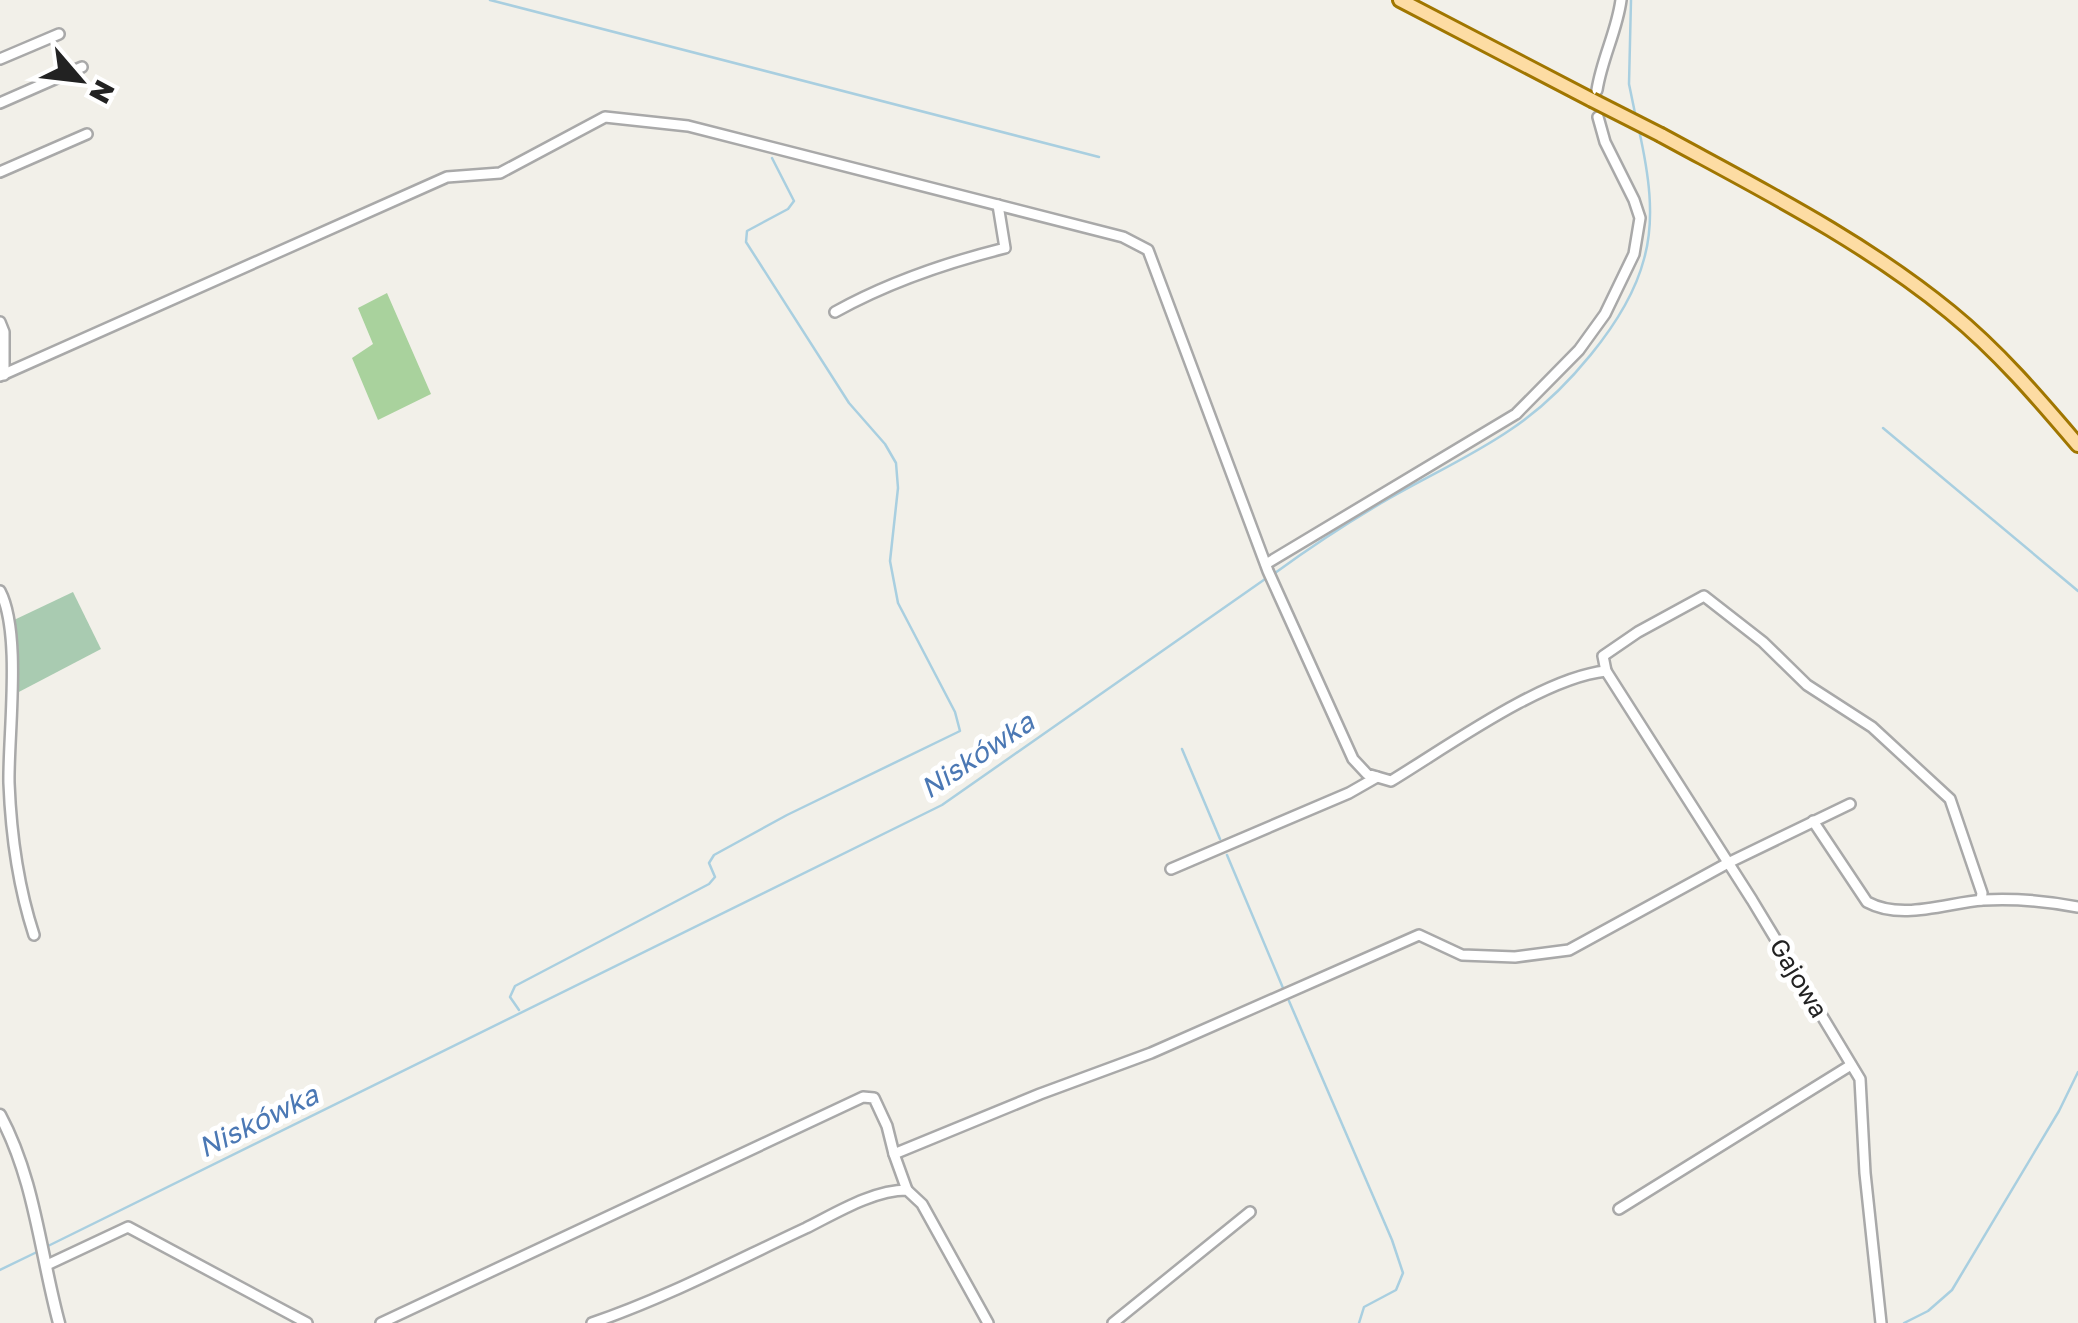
<svg xmlns="http://www.w3.org/2000/svg" width="2078" height="1323" viewBox="0 0 2078 1323" font-family="'Golos Text',sans-serif">
  <style>
    .forest { fill: #a9d29d }
    .cemetery { fill: #a9cbb1 }
    .lines { fill: none; stroke-linecap: round; stroke-linejoin: round }
    .stream { stroke: #a9cfe0; stroke-width: 2.5 }
    .minor-casing { stroke: #a9a9a9; stroke-width: 14 }
    .tertiary-casing { stroke: #a9a9a9; stroke-width: 15 }
    .primary-casing { stroke: #a07600; stroke-width: 18 }
    .minor { stroke: #fff; stroke-width: 9 }
    .tertiary { stroke: #fff; stroke-width: 10 }
    .primary { stroke: #fddca3; stroke-width: 12 }
    .primary-bridge-casing { stroke: #a07600; stroke-width: 18; stroke-linecap: butt }
    .primary-bridge { stroke: #fddca3; stroke-width: 12 }
    .labels { text-anchor: middle; stroke-width: 10; stroke-linejoin: round; paint-order: stroke }
    .street-label { font-size: 25px; fill: #222; stroke: #fff }
    .water-label { font-size: 28px; font-style: italic; fill: #4b78b4; stroke: #fff }
  </style>
  <rect width="100%" height="100%" fill="#f2f0e9"/>
  <polygon class="forest" points="387,293 431,394 378,420 352,358 373,344 358,308"/>
  <polygon class="cemetery" points="73,592 101,649 15,694 14,620"/>
  <g class="lines">
    <g class="stream">
      <polyline points="490,0 1099,157"/>
      <polyline points="1631,0 1629,84 1636,118"/>
      <polyline points="1883,428 2078,591"/>
      <path d="M1275 573C1312 546 1350 521 1390 498 1430 475 1472 456 1510 430 1563 395 1628 321 1644 259 1656 217 1648 171 1639 130"/>
      <polyline points="1182,749 1220,839"/>
      <polyline points="1227,855 1283,988"/>
      <polyline points="1289,1001 1392,1240 1403,1273 1396,1290 1364,1307 1359,1323"/>
      <polyline points="519,1010 510,997 515,986 709,884 715,877 709,863 714,855 787,815 960,731 955,712 898,603 890,561 898,488 896,463 885,444 849,403 746,242 747,231 788,209 794,201 772,158"/>
      <polyline points="46,1247 942,805 1268,577"/>
      <polyline points="0,1270 39,1251"/>
      <polyline points="1904,1323 1928,1311 1952,1290 2059,1111 2078,1072"/>
    </g>
    <g class="minor-casing">
      <g id="minor">
        <polyline points="0,59 59,34"/>
        <path d="M1597 90C1602 58 1617 31 1621 0"/>
        <polyline points="0,103 82,67"/>
        <polyline points="0,172 87,134"/>
        <path d="M835 312C889 282 945 263 1005 248L998 205"/>
        <polyline points="0,322 4,332 4,375"/>
        <path d="M0 376 447 177 500 173 605 117 688 126 1123 237 1148 250 1268 571 1353 759 1367 774 1391 781C1447 747 1544 677 1606 671"/>
        <polyline points="1266,564 1516,414 1579,350 1605,314 1634,254 1640,218 1634,200 1605,142 1598,117"/>
        <path d="M0 591C22 633 8 735 9 783 11 835 18 886 34 935"/>
        <path d="M1813 821 1867 902C1902 921 1946 903 1983 900 2016 898 2046 901 2078 907"/>
        <polyline points="1171,869 1349,793 1377,777"/>
        <polyline points="894,1154 907,1190"/>
        <polyline points="1619,1209 1851,1065"/>
        <polyline points="47,1265 128,1227 307,1323"/>
        <polyline points="381,1323 863,1097 874,1098 887,1126 894,1154 1040,1094 1151,1053 1419,935 1462,955 1515,957 1569,950 1728,863 1850,804"/>
        <path d="M592 1323C666 1298 735 1261 806 1228 836 1213 873 1190 907 1190L922 1204 988 1323"/>
        <polyline points="1113,1323 1250,1212"/>
        <polyline points="1881,1323 1865,1173 1860,1079 1752,900 1606,671 1603,656 1638,632 1704,596 1763,642 1807,685 1872,727 1950,799 1982,893 1981,900"/>
      </g>
    </g>
    <g class="tertiary-casing">
      <path id="tertiary" d="M0 1115C35 1180 40 1253 59 1323"/>
    </g>
    <g class="primary-casing">
      <g id="primary">
        <polyline points="1400,0 1592,100"/>
        <path d="M1661 135C1760 189 1862 240 1950 312 1998 351 2038 398 2078 445"/>
      </g>
    </g>
    <use href="#minor" class="minor"/>
    <use href="#tertiary" class="tertiary"/>
    <use href="#primary" class="primary"/>
    <g class="primary-bridge-casing">
      <polyline id="primary-bridge" points="1592,100 1661,135"/>
    </g>
    <use href="#primary-bridge" class="primary-bridge"/>
  </g>
  <g class="labels">
    <g class="street-label">
      <text transform="translate(1799 978) rotate(59)" y="9">Gajowa</text>
    </g>
    <g class="water-label">
      <text transform="translate(977 755) rotate(-34)" y="10">Niskówka</text>
      <text transform="translate(258 1121) rotate(-26)" y="10">Niskówka</text>
    </g>
  </g>
  <g transform="translate(80 80) rotate(118)" stroke="#ffffff" stroke-width="8" paint-order="stroke">
  <path d="M0-8L18 38L0 25L-18 38Z" fill="#222222"/>
  <text y="-15" font-size="28" font-weight="bold" text-anchor="middle" fill="#222222">N</text>
  </g>
</svg>
